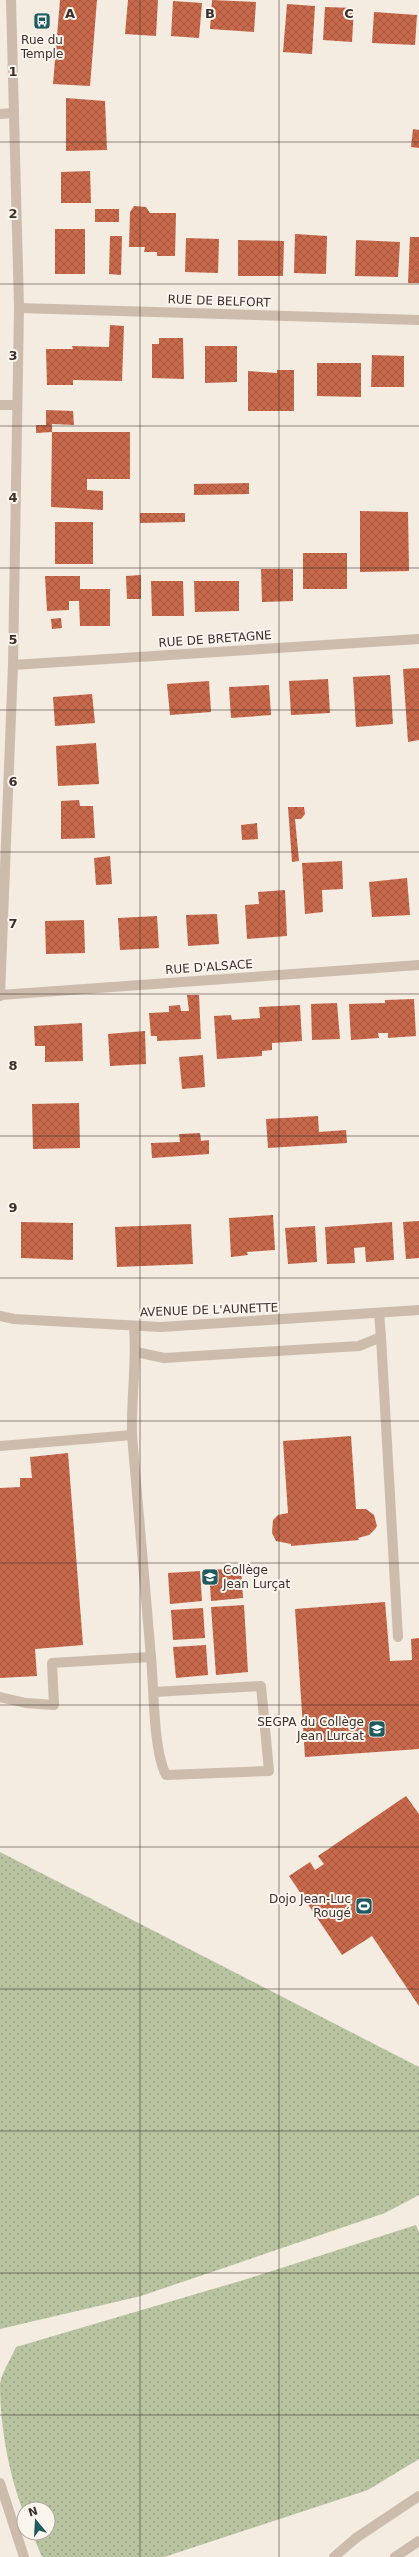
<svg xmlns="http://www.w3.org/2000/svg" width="419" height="2557" viewBox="0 0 419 2557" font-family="'DejaVu Sans',sans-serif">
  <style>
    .grass { fill: url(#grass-dots) }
    .building { fill: url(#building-cross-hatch) }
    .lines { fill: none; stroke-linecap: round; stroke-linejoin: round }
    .service { stroke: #cdbbac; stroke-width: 10 }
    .minor { stroke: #cdbbac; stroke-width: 10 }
    .grid { fill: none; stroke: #3b302b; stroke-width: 1; stroke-opacity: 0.55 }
    .labels { text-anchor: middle; stroke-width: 4; stroke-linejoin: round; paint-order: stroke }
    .poi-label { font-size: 12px; fill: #3b302b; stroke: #fbf5ee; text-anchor: end }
    .street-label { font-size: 12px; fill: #3b302b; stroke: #fbf5ee }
    .grid-label { font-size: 13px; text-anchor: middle; font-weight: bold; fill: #3b302b; stroke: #fbf5ee; stroke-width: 4; stroke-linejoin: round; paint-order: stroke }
  </style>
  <defs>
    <pattern id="grass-dots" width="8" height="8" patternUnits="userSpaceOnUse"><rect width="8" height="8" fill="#b8c4a0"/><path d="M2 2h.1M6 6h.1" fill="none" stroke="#97a083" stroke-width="1.8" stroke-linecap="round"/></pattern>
    <pattern id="building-cross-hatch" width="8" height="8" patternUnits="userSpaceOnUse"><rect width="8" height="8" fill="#c8694b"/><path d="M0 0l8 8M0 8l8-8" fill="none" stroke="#a4573f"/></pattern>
  </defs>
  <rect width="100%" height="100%" fill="#f4ebe1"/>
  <g class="grass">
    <polygon points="0,1852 419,2067 419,2195 385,2213 141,2296 0,2329"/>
    <path d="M416 2225 419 2233V2459L368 2490 164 2557H42L32 2533H48V2509H24V2513C9 2476 0 2425 0 2384 2 2372 11 2359 16 2347L247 2279Z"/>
  </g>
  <g class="building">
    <polygon points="60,0 97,0 90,86 53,84"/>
    <polygon points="128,0 158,0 156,36 125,34"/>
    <polygon points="212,0 256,2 254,32 210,29"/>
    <polygon points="173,1 202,3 199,38 171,36"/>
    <polygon points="287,4 315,6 312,54 283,52"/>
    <polygon points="325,7 354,8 352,42 323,40"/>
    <polygon points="374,12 417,15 415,45 372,43"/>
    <polygon points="66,98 105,101 107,150 66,151"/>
    <polygon points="413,129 419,130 419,148 411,147"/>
    <polygon points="90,171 91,203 61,203 61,172"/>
    <polygon points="134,206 146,207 150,213 176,213 175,256 157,256 157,252 144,252 145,247 129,247 130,212"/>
    <rect x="95" y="209" width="24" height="13"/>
    <rect x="55" y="229" width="30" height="45"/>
    <polygon points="295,234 327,236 326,274 294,273"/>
    <polygon points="110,236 122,236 121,275 109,274"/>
    <polygon points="410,237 419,237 419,283 408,283"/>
    <polygon points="186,238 219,239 218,273 185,272"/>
    <polygon points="238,240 284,241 283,276 238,276"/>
    <polygon points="356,240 400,242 398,277 355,276"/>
    <polygon points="110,325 124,326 122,381 73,380 73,385 47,385 46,349 73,349 72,346 109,347"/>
    <polygon points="159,338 183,338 184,379 152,378 152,344 159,344"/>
    <polygon points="205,346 237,346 237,382 205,383"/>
    <polygon points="372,355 404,356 404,387 371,387"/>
    <polygon points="317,363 361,363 361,397 317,396"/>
    <polygon points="277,370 294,370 294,411 248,411 248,371 277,373"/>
    <polygon points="46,410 73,411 74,425 52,424 52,432 36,433 36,425 46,425"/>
    <polygon points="52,432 130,432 130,479 87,479 87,490 103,491 103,510 51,507"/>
    <polygon points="249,483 249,494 194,495 194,484"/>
    <polygon points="360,511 408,512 409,571 360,572"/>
    <polygon points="140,513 185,513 185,522 140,523"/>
    <rect x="55" y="522" width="38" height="42"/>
    <rect x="303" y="553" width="44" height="36"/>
    <polygon points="261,569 293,569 293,601 262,602"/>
    <polygon points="141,575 141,599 127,599 126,576"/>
    <polygon points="45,576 80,576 80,589 110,589 110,626 80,626 79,601 69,601 69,610 47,611"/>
    <polygon points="151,581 183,581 184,616 152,616"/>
    <polygon points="194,581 239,581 239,611 195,612"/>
    <polygon points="61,618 62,628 52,629 51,619"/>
    <polygon points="419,668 419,740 408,742 403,669"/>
    <polygon points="390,675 393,724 356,727 353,677"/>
    <polygon points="328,679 330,713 291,715 289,681"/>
    <polygon points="209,681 211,712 170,715 167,684"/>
    <polygon points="269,685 271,715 231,718 229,687"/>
    <polygon points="92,694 95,723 55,726 53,697"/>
    <polygon points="96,743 99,784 58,786 56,746"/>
    <polygon points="79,800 80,806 93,806 95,838 61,839 61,801"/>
    <polygon points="288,807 304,807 305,814 301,819 295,819 299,861 292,862"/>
    <polygon points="257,823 258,839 242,840 241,825"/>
    <polygon points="110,856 112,884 96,885 94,858"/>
    <polygon points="342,861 343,889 322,890 323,912 305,914 302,863"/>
    <polygon points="407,878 410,915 372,917 369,882"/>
    <polygon points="285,890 287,936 247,939 245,905 259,904 258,892"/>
    <polygon points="217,914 219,944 188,946 186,915"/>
    <polygon points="157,916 159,948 120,950 118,918"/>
    <polygon points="84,920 85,953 46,954 45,921"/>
    <polygon points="187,995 199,995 201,1039 157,1041 157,1036 151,1036 149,1013 169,1012 169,1006 180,1005 181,1011 189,1011"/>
    <polygon points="414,999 416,1036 388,1038 388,1033 378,1033 379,1038 351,1040 349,1004 385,1003 385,1000"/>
    <polygon points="337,1003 340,1039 312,1040 311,1004"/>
    <polygon points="300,1005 302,1041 272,1043 272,1050 262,1051 262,1056 217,1059 214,1016 231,1015 232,1020 260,1018 259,1007"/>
    <polygon points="82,1023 83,1061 45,1062 45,1046 35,1046 34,1026"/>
    <polygon points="145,1031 146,1064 110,1066 108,1034"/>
    <polygon points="203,1055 205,1087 182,1089 179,1057"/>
    <polygon points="79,1103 80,1148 33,1149 32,1104"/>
    <polygon points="318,1116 319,1132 346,1130 347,1143 268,1148 266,1119"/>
    <polygon points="200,1133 201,1141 209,1140 209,1154 152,1158 151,1143 180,1142 179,1134"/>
    <polygon points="273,1215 275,1250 247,1252 248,1255 231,1257 229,1218"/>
    <polygon points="419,1221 419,1258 406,1259 403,1222"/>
    <polygon points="21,1222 73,1223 73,1260 21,1258"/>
    <polygon points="392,1222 394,1260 366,1262 365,1247 354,1248 355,1263 327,1264 325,1227"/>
    <polygon points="191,1224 193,1264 117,1267 115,1227"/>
    <polygon points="315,1226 317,1262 288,1264 285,1228"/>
    <polygon points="351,1436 356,1509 366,1509 374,1515 377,1526 375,1529 369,1535 358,1538 359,1540 291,1546 291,1544 276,1541 272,1533 273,1520 278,1515 288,1513 283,1441"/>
    <polygon points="68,1453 83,1645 35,1649 37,1676 0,1678 0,1488 20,1487 20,1478 32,1478 30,1457"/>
    <polygon points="241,1568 243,1598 211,1601 209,1570"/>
    <polygon points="200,1571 202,1601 170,1604 168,1573"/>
    <polygon points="385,1602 390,1661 412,1660 411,1639 419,1638 419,1749 305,1757 295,1609"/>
    <polygon points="244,1605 248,1672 216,1675 211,1607"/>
    <polygon points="203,1608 205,1638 173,1640 171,1610"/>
    <polygon points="206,1645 208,1675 176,1678 173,1647"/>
    <polygon points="406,1796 419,1814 419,2006 372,1936 342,1955 289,1876 310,1862 315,1870 324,1864 318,1856"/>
  </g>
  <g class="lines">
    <g class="service">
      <path d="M134 1326C137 1362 131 1398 132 1435L151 1657C154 1687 153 1750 166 1775L269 1771 261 1686 154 1692"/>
      <polyline points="381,1337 398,1637"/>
      <polyline points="136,1352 164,1358 359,1346 381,1337 379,1313"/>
      <polyline points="0,1446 132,1435"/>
      <polyline points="0,1697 26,1703 54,1705 52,1663 151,1657"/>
      <polyline points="334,2557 356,2538 419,2496"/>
      <polyline points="395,2557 419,2541"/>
    </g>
    <g class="minor">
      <polyline points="0,114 13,113"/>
      <polyline points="19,308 419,320"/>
      <polyline points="0,405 17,405"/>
      <polyline points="13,665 419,639"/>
      <polyline points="0,995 419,965"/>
      <polyline points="0,996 13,665 19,308 11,0"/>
      <polyline points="0,1316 14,1319 161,1327 419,1310"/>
      <polyline points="0,2483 24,2557"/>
    </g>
  </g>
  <path class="grid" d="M140 0V2557M279 0V2557M0 142H419M0 284H419M0 426H419M0 568H419M0 710H419M0 852H419M0 994H419M0 1136H419M0 1278H419M0 1421H419M0 1563H419M0 1705H419M0 1847H419M0 1989H419M0 2131H419M0 2273H419M0 2415H419"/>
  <defs>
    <g id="bus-square" transform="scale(0.9)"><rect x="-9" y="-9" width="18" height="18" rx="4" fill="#1f5a5e" stroke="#fbf5ee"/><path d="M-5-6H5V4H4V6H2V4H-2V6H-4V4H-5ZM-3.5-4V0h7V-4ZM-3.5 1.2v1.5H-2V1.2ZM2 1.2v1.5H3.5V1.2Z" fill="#fff"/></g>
    <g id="school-square" transform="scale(0.9)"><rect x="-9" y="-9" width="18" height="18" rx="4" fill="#1f5a5e" stroke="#fbf5ee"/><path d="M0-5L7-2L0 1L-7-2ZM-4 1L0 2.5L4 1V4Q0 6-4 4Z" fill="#fff"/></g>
    <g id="stadium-square" transform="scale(0.9)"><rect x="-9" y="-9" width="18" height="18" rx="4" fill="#1f5a5e" stroke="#fbf5ee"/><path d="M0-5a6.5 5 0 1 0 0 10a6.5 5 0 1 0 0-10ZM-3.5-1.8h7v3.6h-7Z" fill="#fff"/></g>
  </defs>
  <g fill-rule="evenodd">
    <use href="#bus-square" x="42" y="21"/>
    <use href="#school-square" x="210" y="1577"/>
    <use href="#school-square" x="377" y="1729"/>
    <use href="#stadium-square" x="364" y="1906"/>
  </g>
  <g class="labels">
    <g class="poi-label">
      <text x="42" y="44" text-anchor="middle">Rue du<tspan x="42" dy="14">Temple</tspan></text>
      <text x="223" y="1574" text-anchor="start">Collège<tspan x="223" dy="14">Jean Lurçat</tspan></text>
      <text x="364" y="1726">SEGPA du Collège<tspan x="364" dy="14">Jean Lurcat</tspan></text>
      <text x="351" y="1903">Dojo Jean-Luc<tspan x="351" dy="14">Rougé</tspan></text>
    </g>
    <g class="street-label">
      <text transform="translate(219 301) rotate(2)" y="4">RUE DE BELFORT</text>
      <text transform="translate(215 639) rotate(-4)" y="4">RUE DE BRETAGNE</text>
      <text transform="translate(209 967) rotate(-4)" y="4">RUE D'ALSACE</text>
      <text transform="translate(209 1310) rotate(-2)" y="4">AVENUE DE L'AUNETTE</text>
    </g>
  </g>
  <g class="grid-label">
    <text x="70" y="18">A</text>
    <text x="210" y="18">B</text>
    <text x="349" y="18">C</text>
    <text x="13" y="76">1</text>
    <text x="13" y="218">2</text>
    <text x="13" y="360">3</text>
    <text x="13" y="502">4</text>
    <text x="13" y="644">5</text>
    <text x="13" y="786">6</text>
    <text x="13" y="928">7</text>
    <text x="13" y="1070">8</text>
    <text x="13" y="1212">9</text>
  </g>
  <g transform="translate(36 2521) rotate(342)"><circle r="19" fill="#fbf5ee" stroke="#aea6a0"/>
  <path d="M0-3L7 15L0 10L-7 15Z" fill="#1f5a5e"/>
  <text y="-6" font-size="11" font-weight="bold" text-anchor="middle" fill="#3b302b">N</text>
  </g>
</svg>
